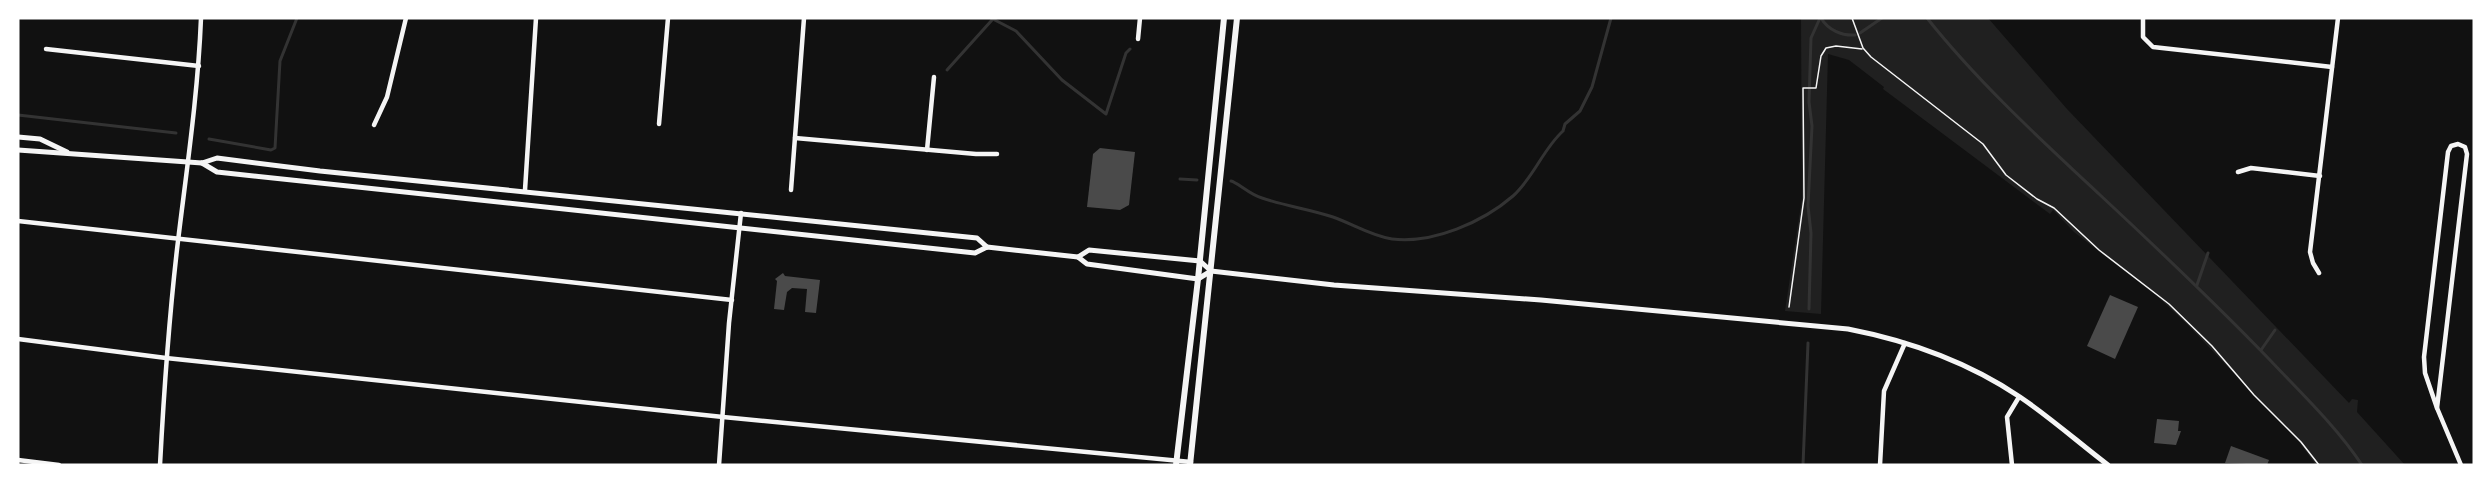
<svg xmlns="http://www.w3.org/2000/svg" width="2492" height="483" viewBox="0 0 2492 483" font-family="'Space Grotesk',sans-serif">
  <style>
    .green { fill: #202020 }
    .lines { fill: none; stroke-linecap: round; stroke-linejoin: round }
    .stream { stroke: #333; stroke-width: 3 }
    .building { fill: #4a4a4a }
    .path { stroke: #f5f5f5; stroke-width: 1.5 }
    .minor { stroke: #f5f5f5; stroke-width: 4.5 }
    .tertiary { stroke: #f5f5f5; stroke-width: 5 }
    .secondary { stroke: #f5f5f5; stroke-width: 6 }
  </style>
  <rect width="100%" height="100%" fill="#111"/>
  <polygon class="green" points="1801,18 1988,18 2067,109 2349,403 2352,399 2358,400 2357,412 2405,465 2316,465 2300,443 2188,325 2157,296 2074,232 2053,210 2050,214 1883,89 1884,87 1849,60 1828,54 1821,314 1785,311 1802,198"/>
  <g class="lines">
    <g class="stream">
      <polyline points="991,18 1016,31 1062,80 1106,114 1126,53 1130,49"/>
      <path d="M1821 18C1828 30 1842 36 1855 35"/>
      <path d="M1927 18C1978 82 2039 138 2099 194 2157 248 2214 302 2269 359 2301 393 2336 426 2362 465"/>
      <polyline points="1860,33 1882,18"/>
      <polyline points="947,70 992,20"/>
      <polyline points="18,115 176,133"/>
      <polyline points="209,139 271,150 275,148 280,61 297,18"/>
      <polyline points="1180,179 1197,180"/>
      <path d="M1231 181C1237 182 1250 195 1262 198 1285 206 1309 209 1333 217 1353 224 1371 236 1392 239 1433 244 1483 222 1513 196 1534 177 1543 149 1563 131L1565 124 1580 111 1592 87 1611 18"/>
      <polyline points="2197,285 2208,253"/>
      <polyline points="1809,309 1811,233 1808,206 1812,126 1809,102 1811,38 1820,18"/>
      <polyline points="2261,350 2275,330"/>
      <polyline points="1803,465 1808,343"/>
    </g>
  </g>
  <g class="building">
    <polygon points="1100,148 1135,152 1129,205 1120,210 1087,207 1093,154"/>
    <polygon points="783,273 785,276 820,280 816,313 805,312 807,289 792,288 787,292 784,310 774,309 777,281 775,279"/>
    <polygon points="2110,295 2138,307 2115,359 2087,346"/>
    <polygon points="2157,419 2179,421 2178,431 2181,431 2176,445 2154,443"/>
    <polygon points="2231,446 2269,460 2267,465 2225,463"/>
  </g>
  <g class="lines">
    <g class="path">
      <polyline points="1852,18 1863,48 1871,57 1983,144 2006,175 2037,199 2054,208 2099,250 2169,304 2212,346 2254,395 2301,442 2319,465"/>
      <polyline points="1789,307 1804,198 1803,88 1816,88 1821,56 1826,48 1836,46 1862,49"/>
    </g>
    <g class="minor">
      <polyline points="2143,18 2143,37 2153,47 2332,67"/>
      <polyline points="1138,39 1140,18"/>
      <polyline points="46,49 199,66"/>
      <polyline points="659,124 668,18"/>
      <polyline points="374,125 387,97 406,18"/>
      <polyline points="795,138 976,154 997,154"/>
      <polygon points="2458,144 2465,147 2467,154 2437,408 2425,373 2424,357 2448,152 2451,146"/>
      <polyline points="927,150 934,77"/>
      <polyline points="2238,172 2251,168 2320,176"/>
      <polyline points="525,190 536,18"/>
      <polyline points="791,190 804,18"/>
      <polyline points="18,221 732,300"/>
      <polyline points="2319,273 2313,263 2310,252 2338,18"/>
      <polyline points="18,339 166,358 723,417 1191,462"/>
      <polyline points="2437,408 2461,465"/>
      <polyline points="18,460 59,465"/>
      <path d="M160 465C164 390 169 316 178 241 187 167 198 93 201 18"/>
      <polyline points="719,465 729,323 741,213"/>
      <polyline points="1880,465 1884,391 1905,343"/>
      <polyline points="2012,465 2007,417 2019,397"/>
    </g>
    <g class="tertiary">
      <polyline points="18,137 40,139 67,152"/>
      <polyline points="18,150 202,163 217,158 320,171 977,238 987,247"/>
      <path d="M202 163 217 172 975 253 987 247 1078 257 1087 264 1198 279 1211 271 1334 285 1541 300 1848 329C1910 341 1968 362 2020 397 2051 418 2079 443 2108 465"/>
      <polyline points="1078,257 1089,250 1200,261 1211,271"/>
    </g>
    <g class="secondary">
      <polyline points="1176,465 1198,279 1224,18"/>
      <polyline points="1190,465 1237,18"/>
    </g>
  </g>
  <rect width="2492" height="483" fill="none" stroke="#ffffff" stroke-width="39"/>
</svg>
